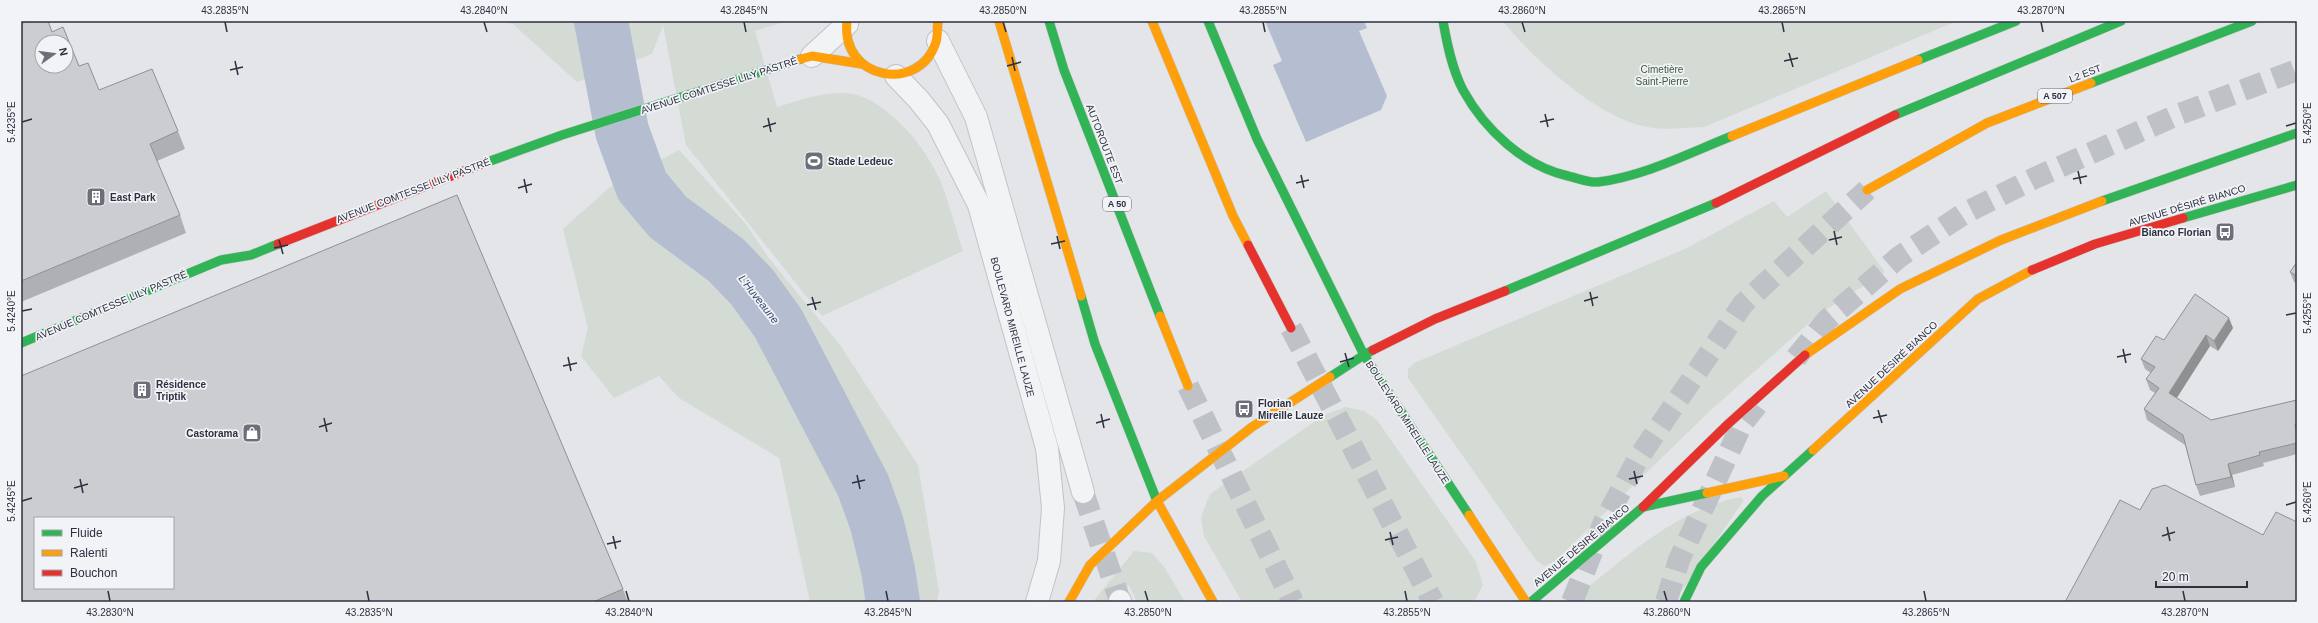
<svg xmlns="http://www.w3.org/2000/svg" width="2318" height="623" viewBox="0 0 2318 623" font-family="Helvetica,sans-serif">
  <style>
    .green { fill: #d3dbd4 }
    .water { fill: #b5bed0 }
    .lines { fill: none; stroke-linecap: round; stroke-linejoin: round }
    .river { stroke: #b5bed0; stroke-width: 54 }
    .street-tunnel { stroke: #bec1c6; stroke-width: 22; stroke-dasharray: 22 11; stroke-linecap: butt }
    .highway-tunnel { stroke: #bec1c6; stroke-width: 22; stroke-dasharray: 22 11; stroke-linecap: butt }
    .street-casing { stroke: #c2c3c6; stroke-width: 24 }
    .fast-casing { stroke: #c2c3c6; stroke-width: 10 }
    .slow-casing { stroke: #c2c3c6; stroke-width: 10 }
    .jam-casing { stroke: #c2c3c6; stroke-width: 10 }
    .street { stroke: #f2f3f5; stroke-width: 22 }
    .fast { stroke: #30b455; stroke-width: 9 }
    .slow { stroke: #ff9f0a; stroke-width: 9 }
    .jam { stroke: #e5322d; stroke-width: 9 }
    .wall { fill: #afb0b3 }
    .shaded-wall { fill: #8f9092 }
    .building { fill: #cccdd0; stroke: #8f9092; fill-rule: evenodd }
    .ticks { fill: none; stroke: #2c303f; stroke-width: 1.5 }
    .labels { text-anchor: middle; stroke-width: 3.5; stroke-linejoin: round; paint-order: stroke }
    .shield { fill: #f2f3f7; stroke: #676a76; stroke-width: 1 }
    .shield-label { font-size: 9px; font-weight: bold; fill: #2c303f }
    .park-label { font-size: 10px; fill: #3c5a3b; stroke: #f2f3f7 }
    .street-label { font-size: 10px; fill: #2c303f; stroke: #f2f3f7 }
    .poi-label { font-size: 10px; font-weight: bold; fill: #2c303f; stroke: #f2f3f7; text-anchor: start }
    .water-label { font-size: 11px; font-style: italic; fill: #3a4b6f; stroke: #f2f3f7 }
    .neatline { fill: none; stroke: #2c303f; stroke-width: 1.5 }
    .ticks-label { font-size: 10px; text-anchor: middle; fill: #2c303f }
  </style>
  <rect width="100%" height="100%" fill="#e3e5e8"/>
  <g class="green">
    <path d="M502 21H787L755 31 777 107C800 100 832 88 857 95 891 105 925 147 939 178 949 201 955 227 963 251L822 316 686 145 663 25 652 54 577 82 513 24Z"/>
    <path d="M1503 21H1957L1704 127C1683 128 1663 131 1643 126 1596 116 1532 58 1503 21Z"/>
    <polygon points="679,150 745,223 768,257 840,345 918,465 939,591 937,602 810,602 779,458 679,398 659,376 614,398 581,356 588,328 563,229 609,188"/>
    <polygon points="1826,191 1885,272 1818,315 1712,409 1554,562 1544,566 1536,560 1408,378 1408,369 1414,363 1685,249 1774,201 1787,217"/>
    <polygon points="1345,407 1364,411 1377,420 1476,562 1483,585 1474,602 1242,602 1204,536 1201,517 1210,494 1324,415"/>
    <path d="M1740 497 1744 500 1674 602H1576L1582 592C1631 553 1677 510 1740 497Z"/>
    <polygon points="1134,551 1152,553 1164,567 1185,602 1137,602 1129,585 1112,602 1093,602"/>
  </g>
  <polygon class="water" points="1265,21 1364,21 1367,28 1359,31 1387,96 1381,110 1306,142 1273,65 1282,61"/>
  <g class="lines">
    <polyline class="river" points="601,21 622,131 642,186 668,217 726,260 752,287 778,323 863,485 877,524 888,570 893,602"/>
    <polyline class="street-tunnel" points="1083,492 1120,601"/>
    <g class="highway-tunnel">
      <polyline points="1291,328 1433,602"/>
      <polyline points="1796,358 1826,321 1899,257 1965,213 2037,177 2177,115 2297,70"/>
      <polyline points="1188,386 1293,602"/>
      <polyline points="1572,602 1604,522 1639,457 1743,304 1867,190"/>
      <polyline points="1666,602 1679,560 1742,424 1757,405"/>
    </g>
    <g class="street-casing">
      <g id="street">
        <polyline points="938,41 976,117 1083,492"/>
        <polyline points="812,56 847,24"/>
        <polyline points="896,76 919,100 938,124 979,205 1047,448 1053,508 1049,561 1037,602"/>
        <polyline points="1120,601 1120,602"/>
      </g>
    </g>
    <g class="fast-casing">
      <g id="fast">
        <polyline points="1049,21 1064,70 1160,316"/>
        <polyline points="1208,21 1257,139 1364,355 1373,350"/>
        <path d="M1443 21C1447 44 1452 69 1463 90 1485 130 1524 166 1568 176 1577 178 1589 183 1598 182 1645 176 1689 153 1732 136"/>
        <polyline points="1918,60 2016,21"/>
        <polyline points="2091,83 2252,21"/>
        <polyline points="1895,115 2121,21"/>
        <polyline points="482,164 562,135 801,59"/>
        <polyline points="2102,201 2297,133"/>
        <polyline points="2183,218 2297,185"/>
        <polyline points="1505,291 1716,203"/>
        <polyline points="1081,296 1095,344 1157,501"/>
        <polyline points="21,343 221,260 251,255 278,244"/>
        <polyline points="1330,377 1364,355 1469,515"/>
        <polyline points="1531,602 1643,507 1707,493"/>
        <polyline points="1684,602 1701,567 1762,496 1813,450"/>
      </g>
    </g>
    <g class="slow-casing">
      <g id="slow">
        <path d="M847 21C840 80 920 94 936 42 938 36 937 28 938 21"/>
        <polyline points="999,21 1081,296"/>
        <polyline points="1152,21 1233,216 1248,245"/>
        <polyline points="801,59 812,56 862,64"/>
        <polyline points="1732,136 1918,60"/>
        <polyline points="1867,190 1987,123 2091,83"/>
        <polyline points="1160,316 1188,386"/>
        <polyline points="1805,355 1900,289 2001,240 2102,201"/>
        <polyline points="1813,450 1978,299 2032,270"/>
        <polyline points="1707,493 1784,476"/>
        <polyline points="1157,501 1213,602"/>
        <polyline points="1469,515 1526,602"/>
        <polyline points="1069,602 1090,565 1157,501 1252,427 1330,377"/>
      </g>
    </g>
    <g class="jam-casing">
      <g id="jam">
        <polyline points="1716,203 1895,115"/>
        <polyline points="278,244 482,164"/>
        <polyline points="1248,245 1291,328"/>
        <polyline points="2032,270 2095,244 2183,218"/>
        <polyline points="1373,350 1435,319 1505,291"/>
        <polyline points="1643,507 1728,424 1805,355"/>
      </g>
    </g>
    <use href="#street" class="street"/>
    <use href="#fast" class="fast"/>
    <use href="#slow" class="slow"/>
    <use href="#jam" class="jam"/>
  </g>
  <g class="wall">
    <polygon points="21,24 52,32 99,90 178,131 185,149 157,161 180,215 186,233 21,302"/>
    <polygon points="2297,262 2297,284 2294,282 2290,272"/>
    <polygon points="2233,328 2218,351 2210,346 2176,398 2211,420 2297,400 2297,454 2263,463 2264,466 2232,475 2235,487 2200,496 2196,485 2185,445 2147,420 2144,409 2155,393 2150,390 2146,379 2151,373 2145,369 2141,359 2164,340"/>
    <polygon points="623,589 628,602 21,602"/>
  </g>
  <g class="shaded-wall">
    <polygon points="2229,318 2233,328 2218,351 2214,341"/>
    <polygon points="2206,335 2210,346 2173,404 2169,393"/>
    <polygon points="2228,464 2232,475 2235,487 2231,477"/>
  </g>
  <g class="building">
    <path d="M27 21H48L52 32 63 27 79 66 88 63 99 90 152 69 178 131 150 144 180 215 21 281V24ZM42 42H66V66H42Z"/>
    <path d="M457 195 623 589 593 602H21V376ZM35 518H173V588H35Z"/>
    <polygon points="2297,262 2297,276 2290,272"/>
    <polygon points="2195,294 2229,318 2214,341 2206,335 2169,393 2211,420 2297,400 2297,424 2295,425 2297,433 2297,443 2259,452 2260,455 2228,464 2231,477 2196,485 2183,435 2144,409 2159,388 2146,379 2155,367 2141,359 2156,336 2164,340"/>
    <polygon points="2165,485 2263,535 2276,512 2297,522 2297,602 2065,602 2120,500 2140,510 2152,489"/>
  </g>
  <path class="ticks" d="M225 22 227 32M484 22 487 32M744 22 746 32M1003 22 1006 32M1263 22 1265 32M1522 22 1525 32M1782 22 1784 32M2041 22 2043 32M1789 53 1793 67M1012 57 1015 71M235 61 238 75M1784 61 1798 58M1007 66 1021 62M230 70 243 67M1545 114 1548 127M768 118 771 132M22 122 32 119M1540 122 1554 119M2286 126 2296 123M763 127 776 123M2078 171 2081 184M1301 175 1304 188M524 179 527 193M2073 179 2087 176M1296 183 1309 180M518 188 532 184M1834 231 1837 245M1057 236 1060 249M279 240 283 254M1829 240 1842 237M1051 244 1065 241M274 248 288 245M1590 292 1593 306M812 297 816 310M1584 301 1598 297M807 305 821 302M22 311 32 309M2286 315 2296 313M2123 349 2126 363M1345 353 1349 367M568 357 571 371M2117 357 2131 354M1340 362 1354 358M563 366 577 363M1878 410 1882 423M1101 414 1104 428M324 418 327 432M1873 418 1887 415M1096 423 1110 419M319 427 332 423M1634 471 1637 484M857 475 860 489M80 479 83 493M1629 479 1643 476M852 483 865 480M74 488 88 484M22 501 32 498M2286 505 2296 502M2167 527 2170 541M1390 532 1393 545M613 536 616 549M2162 536 2175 532M1385 540 1398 537M607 544 621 541M108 591 110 601M367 591 369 601M626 591 629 601M886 591 888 601M1145 591 1148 601M1405 591 1407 601M1664 591 1667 601M1924 591 1926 601M2183 591 2185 601"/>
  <defs>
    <g id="stadium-square" transform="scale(1)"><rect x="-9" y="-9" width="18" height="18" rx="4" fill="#6c6f7a" stroke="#f2f3f7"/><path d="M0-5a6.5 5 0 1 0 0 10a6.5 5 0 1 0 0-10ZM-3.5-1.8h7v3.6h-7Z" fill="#fff"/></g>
    <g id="building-square" transform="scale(1)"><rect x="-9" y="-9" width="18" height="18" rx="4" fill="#6c6f7a" stroke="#f2f3f7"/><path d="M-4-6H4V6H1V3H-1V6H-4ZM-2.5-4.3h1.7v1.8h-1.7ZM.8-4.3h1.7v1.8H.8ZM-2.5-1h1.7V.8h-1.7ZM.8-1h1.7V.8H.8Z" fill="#fff"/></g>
    <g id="bus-square" transform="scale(1)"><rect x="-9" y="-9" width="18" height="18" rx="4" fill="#6c6f7a" stroke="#f2f3f7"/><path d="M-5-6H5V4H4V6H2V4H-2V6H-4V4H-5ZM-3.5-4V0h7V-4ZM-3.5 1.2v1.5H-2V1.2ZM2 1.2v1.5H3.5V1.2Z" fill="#fff"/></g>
    <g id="shop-square" transform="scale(1)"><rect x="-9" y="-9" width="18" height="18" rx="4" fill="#6c6f7a" stroke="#f2f3f7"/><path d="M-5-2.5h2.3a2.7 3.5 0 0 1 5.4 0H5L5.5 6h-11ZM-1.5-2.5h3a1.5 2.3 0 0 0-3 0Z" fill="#fff"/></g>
  </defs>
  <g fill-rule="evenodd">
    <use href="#stadium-square" x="814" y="161"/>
    <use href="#building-square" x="96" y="197"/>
    <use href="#bus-square" x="2225" y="232"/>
    <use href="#building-square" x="142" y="390"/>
    <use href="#bus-square" x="1244" y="409"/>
    <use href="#shop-square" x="252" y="433"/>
  </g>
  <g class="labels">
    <g class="shield">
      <rect x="2038" y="89" width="34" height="14" rx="3"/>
      <rect x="1103" y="197" width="28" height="14" rx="3"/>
    </g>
    <g class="shield-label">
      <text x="2055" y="99">A 507</text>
      <text x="1117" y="207">A 50</text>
    </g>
    <g class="park-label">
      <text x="1662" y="73">Cimetière<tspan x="1662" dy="12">Saint-Pierre</tspan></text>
    </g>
    <g class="street-label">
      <text transform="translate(2085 73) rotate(-21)" y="4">L2 EST</text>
      <text transform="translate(719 85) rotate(-18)" y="4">AVENUE COMTESSE LILY PASTRÉ</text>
      <text transform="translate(1105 144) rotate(69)" y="4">AUTOROUTE EST</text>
      <text transform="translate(413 190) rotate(-21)" y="4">AVENUE COMTESSE LILY PASTRÉ</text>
      <text transform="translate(2187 205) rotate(-17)" y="4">AVENUE DÉSIRÉ BIANCO</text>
      <text transform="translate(111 305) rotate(-23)" y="4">AVENUE COMTESSE LILY PASTRÉ</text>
      <text transform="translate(1013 327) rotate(75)" y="4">BOULEVARD MIREILLE LAUZE</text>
      <text transform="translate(1891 364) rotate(-43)" y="4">AVENUE DÉSIRÉ BIANCO</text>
      <text transform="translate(1408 422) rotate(57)" y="4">BOULEVARD MIREILLE LAUZE</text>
      <text transform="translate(1581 545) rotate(-40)" y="4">AVENUE DÉSIRÉ BIANCO</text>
    </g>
    <g class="poi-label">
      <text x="828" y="165">Stade Ledeuc</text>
      <text x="110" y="201">East Park</text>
      <text x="2211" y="236" text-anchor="end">Bianco Florian</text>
      <text x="156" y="388">Résidence<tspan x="156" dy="12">Triptik</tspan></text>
      <text x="1258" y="407">Florian<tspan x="1258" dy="12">Mireille Lauze</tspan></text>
      <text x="238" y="437" text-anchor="end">Castorama</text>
    </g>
    <g class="water-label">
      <text transform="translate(759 299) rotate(52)" y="4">L'Huveaune</text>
    </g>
  </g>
  <rect width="2318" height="623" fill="none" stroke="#f2f3f7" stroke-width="44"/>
  <rect x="34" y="517" width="140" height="72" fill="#f2f3f7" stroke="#a3a5ad"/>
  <rect x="42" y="530" width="20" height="6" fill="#30b455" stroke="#a3a5ad"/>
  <text x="70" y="537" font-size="12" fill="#2c303f">Fluide</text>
  <rect x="42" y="550" width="20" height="6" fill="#ff9f0a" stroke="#a3a5ad"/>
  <text x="70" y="557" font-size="12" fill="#2c303f">Ralenti</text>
  <rect x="42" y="570" width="20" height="6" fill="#e5322d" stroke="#a3a5ad"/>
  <text x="70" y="577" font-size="12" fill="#2c303f">Bouchon</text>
  <g transform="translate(54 54) rotate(76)"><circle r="19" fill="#f2f3f7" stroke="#a3a5ad"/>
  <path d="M0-3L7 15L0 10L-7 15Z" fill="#6c6f7a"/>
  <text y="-6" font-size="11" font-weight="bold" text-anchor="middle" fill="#2c303f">N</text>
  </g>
  <path d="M2156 581v6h91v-6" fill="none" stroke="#2c303f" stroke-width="2"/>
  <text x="2162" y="581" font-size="12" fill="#2c303f" stroke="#f2f3f7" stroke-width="3" paint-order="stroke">20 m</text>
  <rect x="22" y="22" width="2274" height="579" class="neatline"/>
  <g class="ticks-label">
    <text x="225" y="14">43.2835°N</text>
    <text x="484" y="14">43.2840°N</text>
    <text x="744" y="14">43.2845°N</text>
    <text x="1003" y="14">43.2850°N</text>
    <text x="1263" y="14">43.2855°N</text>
    <text x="1522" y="14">43.2860°N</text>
    <text x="1782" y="14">43.2865°N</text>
    <text x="2041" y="14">43.2870°N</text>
    <text transform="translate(11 122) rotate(-90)" y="4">5.4235°E</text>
    <text transform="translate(2307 123) rotate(-90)" y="4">5.4250°E</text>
    <text transform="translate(11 311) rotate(-90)" y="4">5.4240°E</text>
    <text transform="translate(2307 313) rotate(-90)" y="4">5.4255°E</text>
    <text transform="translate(11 501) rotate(-90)" y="4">5.4245°E</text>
    <text transform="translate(2307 502) rotate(-90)" y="4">5.4260°E</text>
    <text x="110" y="616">43.2830°N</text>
    <text x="369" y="616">43.2835°N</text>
    <text x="629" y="616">43.2840°N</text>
    <text x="888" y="616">43.2845°N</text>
    <text x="1148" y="616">43.2850°N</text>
    <text x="1407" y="616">43.2855°N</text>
    <text x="1667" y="616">43.2860°N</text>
    <text x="1926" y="616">43.2865°N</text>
    <text x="2185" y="616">43.2870°N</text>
  </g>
</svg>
